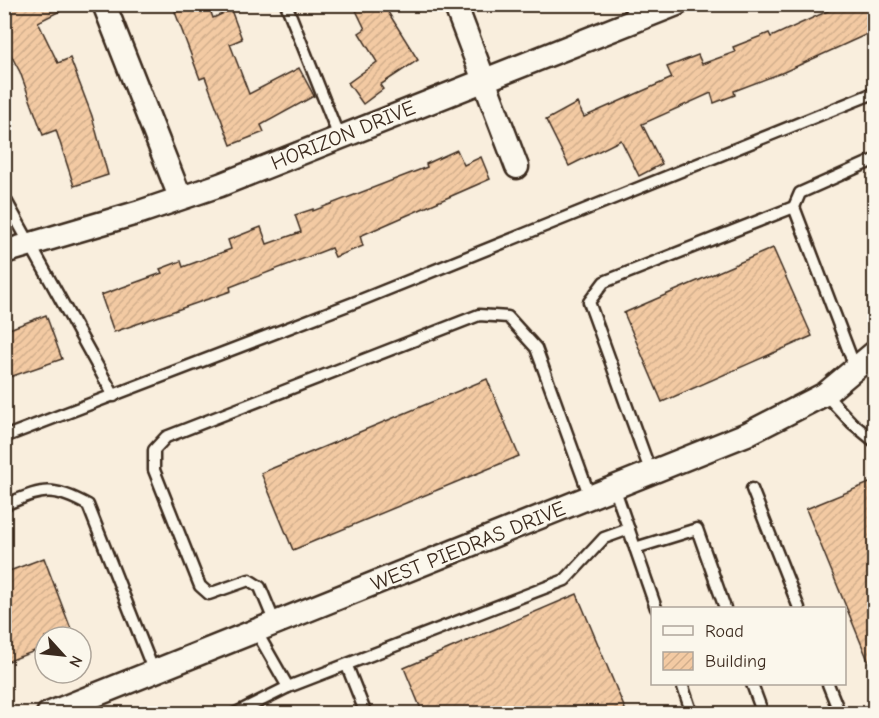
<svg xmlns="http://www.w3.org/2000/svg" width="879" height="718" viewBox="0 0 879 718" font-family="'Comic Neue',sans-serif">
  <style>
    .building { fill: url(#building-hatch); stroke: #3b2a1e; stroke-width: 1.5 }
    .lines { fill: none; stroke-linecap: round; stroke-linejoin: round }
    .service-casing { stroke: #3b2a1e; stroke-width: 15 }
    .minor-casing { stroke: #3b2a1e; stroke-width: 27 }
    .service { stroke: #fbf7ec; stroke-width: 10 }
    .minor { stroke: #fbf7ec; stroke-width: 22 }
    .labels { text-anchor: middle; stroke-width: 4.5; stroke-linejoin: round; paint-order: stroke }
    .street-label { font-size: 21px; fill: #3b2a1e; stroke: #fbf7ec }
  </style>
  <defs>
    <pattern id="building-hatch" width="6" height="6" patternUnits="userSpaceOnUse" patternTransform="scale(1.5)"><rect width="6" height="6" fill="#f3caa3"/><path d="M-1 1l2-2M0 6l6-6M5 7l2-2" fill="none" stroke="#d1ae8c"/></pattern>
  </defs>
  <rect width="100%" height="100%" fill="#f9eedd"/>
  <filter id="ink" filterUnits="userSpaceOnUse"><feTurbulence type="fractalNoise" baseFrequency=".0167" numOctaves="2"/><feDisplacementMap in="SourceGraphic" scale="12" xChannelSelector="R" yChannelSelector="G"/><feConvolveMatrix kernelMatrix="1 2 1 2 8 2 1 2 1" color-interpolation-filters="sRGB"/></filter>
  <g filter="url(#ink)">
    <g class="building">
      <polygon points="16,4 74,4 38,22 58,63 70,58 92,116 108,175 74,186 56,130 43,135 20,72 4,42 4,34 11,31 4,17 4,10"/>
      <polygon points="195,4 208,4 213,18 231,10 242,39 230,44 249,94 299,68 314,96 261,125 264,132 231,145 205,77 200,79 175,12"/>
      <polygon points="353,4 383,4 418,60 380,85 383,89 363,104 348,83 377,62 359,33 365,29"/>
      <polygon points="843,4 874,4 874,31 784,72 734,91 735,95 714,103 711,93 642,124 662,164 639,176 621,140 569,166 546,120 577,103 584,117 672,78 667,67 698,55 702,64 735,52 733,47 769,33 771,37"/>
      <polygon points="457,150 464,165 481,157 490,179 360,236 363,246 335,257 331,248 230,287 231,291 114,332 101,295 162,273 160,269 181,261 183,267 231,249 228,240 261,227 267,244 301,232 295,215 313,209 313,211 427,167 426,164"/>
      <polygon points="773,248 812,336 662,402 624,313"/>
      <polygon points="46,315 62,359 4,379 4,331"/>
      <polygon points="487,379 519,456 293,550 261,473"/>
      <polygon points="874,481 874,675 806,509"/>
      <polygon points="44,558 74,637 45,637 45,647 4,663 4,573"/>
      <polygon points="577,594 627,714 423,714 404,668"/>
    </g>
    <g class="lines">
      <g class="service-casing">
        <g id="service">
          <polyline points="286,4 339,137"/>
          <polyline points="629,4 635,20"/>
          <polyline points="4,197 114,396"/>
          <polyline points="856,370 794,207 800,193 874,160"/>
          <polyline points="825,394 852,423 874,441"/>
          <polyline points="4,437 361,300 874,93"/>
          <polyline points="651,473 589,302 604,282 794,207"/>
          <polyline points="614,487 656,608"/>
          <polyline points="752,489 799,608"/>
          <path d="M4 505C42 490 50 484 88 505L154 672"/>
          <polyline points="635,548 697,529 725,608"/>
          <polyline points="275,623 260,587 249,580 209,594 200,586 154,470 154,450 166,437 479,315 508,317 536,348 590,497"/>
          <polyline points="347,666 366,714"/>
          <polyline points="682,684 692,714"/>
          <polyline points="752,684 763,714"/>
          <polyline points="828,684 840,714"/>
          <polyline points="288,687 565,580 604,538 629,529"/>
          <polyline points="234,714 288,687 256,631"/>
        </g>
      </g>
      <g class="minor-casing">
        <g id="minor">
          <polyline points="104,4 180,197"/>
          <polyline points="455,4 517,167"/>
          <polyline points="4,252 140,212 220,185 677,4"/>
          <polyline points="48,714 747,434 825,394 874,353"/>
        </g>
      </g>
      <use href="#service" class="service"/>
      <use href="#minor" class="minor"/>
    </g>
  </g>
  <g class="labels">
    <g class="street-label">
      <text transform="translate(343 135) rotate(-22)" y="7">HORIZON DRIVE</text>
      <text transform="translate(468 546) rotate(-22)" y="7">WEST PIEDRAS DRIVE</text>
    </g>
  </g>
  <rect width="879" height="718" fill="none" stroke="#fbf7ec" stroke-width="24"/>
  <rect x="12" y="12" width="855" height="694" fill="none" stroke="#3b2a1e" stroke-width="2" filter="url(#ink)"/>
  <rect x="651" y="607" width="195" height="78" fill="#fbf7ec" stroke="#aea59a" stroke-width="1.5"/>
  <rect x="663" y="626" width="30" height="9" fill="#fbf7ec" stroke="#aea59a" stroke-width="1.5"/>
  <text x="705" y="637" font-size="18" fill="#3b2a1e">Road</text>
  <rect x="663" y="652" width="30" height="18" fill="url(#building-hatch)" stroke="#aea59a" stroke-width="1.5"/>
  <text x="705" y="667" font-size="18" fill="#3b2a1e">Building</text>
  <g transform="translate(63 655) rotate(117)"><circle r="28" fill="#fbf7ec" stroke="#aea59a" stroke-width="1.5"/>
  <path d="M0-4.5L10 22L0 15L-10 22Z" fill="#3b2a1e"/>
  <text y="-9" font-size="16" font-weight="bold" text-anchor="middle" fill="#3b2a1e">N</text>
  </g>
</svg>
